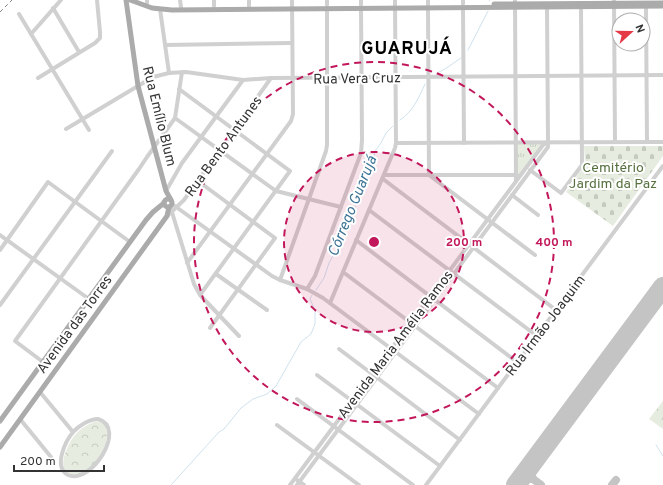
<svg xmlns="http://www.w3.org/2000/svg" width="663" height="485" viewBox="0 0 663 485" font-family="Overpass,sans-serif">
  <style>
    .grass { fill: url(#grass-tufts) }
    .forest { fill: url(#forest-crowns) }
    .cemetery { fill: url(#cemetery-stones) }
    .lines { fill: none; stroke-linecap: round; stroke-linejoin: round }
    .stream { stroke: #cfe2ee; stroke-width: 1 }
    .taxiway { stroke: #c4c4c4; stroke-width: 8 }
    .runway { stroke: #c4c4c4; stroke-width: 20 }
    .minor { stroke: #d0d0d0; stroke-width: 4 }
    .major { stroke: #ababab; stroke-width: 5 }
    .rail { stroke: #888; stroke-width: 1; stroke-dasharray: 4 3; stroke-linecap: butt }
    .ring { fill: none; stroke: #c2185b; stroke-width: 2; stroke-dasharray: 7 5 }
    .labels { text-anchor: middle; stroke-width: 4; stroke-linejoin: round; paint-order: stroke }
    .street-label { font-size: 14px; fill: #333; stroke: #fff }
    .park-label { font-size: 14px; fill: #56703f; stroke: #fff }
    .water-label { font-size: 15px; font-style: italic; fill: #3f7597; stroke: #fff }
    .district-label { font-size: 18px; font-weight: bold; letter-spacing: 1px; fill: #000; stroke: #fff }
    .centre { fill: #c2185b; stroke: #fff; stroke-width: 2 }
    .ring-label { font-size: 12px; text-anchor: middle; font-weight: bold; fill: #c2185b; stroke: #fff; stroke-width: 4; stroke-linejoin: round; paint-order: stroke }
  </style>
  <defs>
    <pattern id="grass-tufts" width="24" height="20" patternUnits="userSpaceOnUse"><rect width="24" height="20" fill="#e6ecdf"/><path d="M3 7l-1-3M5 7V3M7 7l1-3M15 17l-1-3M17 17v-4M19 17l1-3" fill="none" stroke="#c6cbc0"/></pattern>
    <pattern id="forest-crowns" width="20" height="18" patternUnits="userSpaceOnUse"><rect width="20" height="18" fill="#e6ecdf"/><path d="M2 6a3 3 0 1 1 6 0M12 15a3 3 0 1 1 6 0" fill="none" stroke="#c6cbc0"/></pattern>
    <pattern id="cemetery-stones" width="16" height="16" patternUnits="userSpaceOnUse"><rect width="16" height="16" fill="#e6ecdf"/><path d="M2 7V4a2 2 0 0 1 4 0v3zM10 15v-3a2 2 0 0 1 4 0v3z" fill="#c6cbc0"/></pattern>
  </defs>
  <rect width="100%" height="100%" fill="#fff"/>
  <polygon class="grass" points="516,142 548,142 543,145 516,181"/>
  <g class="forest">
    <polygon points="663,401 663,429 649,419"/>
    <path d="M94 422C112 420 108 442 102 452 99 457 95 463 90 467 85 471 81 474 74 474 53 474 68 442 76 434 81 428 87 425 94 422Z"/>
  </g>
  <polygon class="cemetery" points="584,146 663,146 663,156 613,226 566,192 585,164"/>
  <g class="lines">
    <g class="stream">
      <polyline points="489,1 490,0"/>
      <polyline points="468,50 488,11"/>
      <polyline points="437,74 439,72 445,69 461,58"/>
      <path d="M400 120C413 112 419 97 425 84"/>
      <polyline points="316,290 324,278 329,263 337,249 350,219 368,176 372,164 375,151 381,143 386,133 393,126"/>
      <polyline points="656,445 663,456"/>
      <polyline points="171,485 219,432 224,429 241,408 253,399 267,394 276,386 301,342 311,334 315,324 315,310 310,299 312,295"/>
    </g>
    <g class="taxiway">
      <polyline points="529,466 533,479 541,485"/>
      <polyline points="519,481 526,479 533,479"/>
      <polyline points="612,485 616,480"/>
    </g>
    <polyline class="runway" points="516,485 663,287"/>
    <g class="minor">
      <polyline points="147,0 147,3"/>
      <polyline points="180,0 181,7"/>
      <polyline points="214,0 214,6"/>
      <polyline points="249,0 249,6"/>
      <polyline points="327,0 327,5"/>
      <polyline points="361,0 361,5"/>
      <polyline points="428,0 428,5"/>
      <polyline points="463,0 463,4"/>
      <polyline points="515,0 516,181"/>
      <polyline points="614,0 615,142"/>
      <polyline points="646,6 647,142"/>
      <polyline points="53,8 79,52"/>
      <polyline points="428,8 429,175 535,255"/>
      <polyline points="463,8 464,143"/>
      <polyline points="160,9 169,73"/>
      <polyline points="19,14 89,130"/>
      <polyline points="31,34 61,0"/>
      <polyline points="165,45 292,43"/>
      <polyline points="38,78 95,43 100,38 100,32 97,0"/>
      <polyline points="179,89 290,171 200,295"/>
      <polyline points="175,118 276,191 341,207"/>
      <polyline points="66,129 153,77 169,73 186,72 243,80 271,78 663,75"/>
      <polyline points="396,143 663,142"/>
      <polyline points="530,170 561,193 582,165 581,7"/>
      <polyline points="384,175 516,175"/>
      <polyline points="383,179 556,310"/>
      <polyline points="198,181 275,238 210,328"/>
      <polyline points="166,191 182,163 243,80"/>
      <polyline points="512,195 538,215"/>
      <polyline points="172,204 272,276 280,280 307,289 323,298 479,414"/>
      <polyline points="171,209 194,284 200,295 239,336"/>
      <polyline points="369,210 537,336"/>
      <polyline points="167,216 184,200 271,78"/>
      <polyline points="0,235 89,299"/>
      <polyline points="356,240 517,362"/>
      <polyline points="0,250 48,182 130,242"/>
      <polyline points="187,263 291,121 293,114 292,0"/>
      <polyline points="343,272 411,323"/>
      <polyline points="216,274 267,310"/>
      <polyline points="280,280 326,151 327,145 327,9"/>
      <polyline points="307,289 315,276 361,153 362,140 361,9"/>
      <polyline points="330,303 395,148 396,143 395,0"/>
      <polyline points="0,305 112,151"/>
      <polyline points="415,326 498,388"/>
      <polyline points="339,349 460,440"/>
      <polyline points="43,362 15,341 139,169 147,157 175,118 182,72"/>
      <polyline points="317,375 440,466"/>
      <polyline points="40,392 73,432"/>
      <polyline points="297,399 413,485"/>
      <polyline points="20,419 51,457"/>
      <path d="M98 419C128 428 91 485 68 475 53 467 65 441 74 431 80 425 90 419 98 419Z"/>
      <polyline points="277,425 359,485"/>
      <polyline points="297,480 304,485"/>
      <polyline points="290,485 543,145 548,142"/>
      <polyline points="297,485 548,147 548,142 547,7"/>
      <polyline points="426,485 663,166"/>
    </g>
    <g class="major">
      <polyline points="126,0 138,86 166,191 171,200"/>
      <polyline points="130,0 152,8 172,10 663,6"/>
      <polyline points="494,4 663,3"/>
      <circle cx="168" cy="203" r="4"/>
      <polyline points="0,421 146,220 153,212 164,203"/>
      <polyline points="0,447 167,216 169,207"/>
    </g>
    <polyline class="rail" points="0,12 12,0"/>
  </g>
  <circle cx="374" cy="242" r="90" fill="#c2185b" fill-opacity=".12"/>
  <g class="ring">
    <circle cx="374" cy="242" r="90"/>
    <circle cx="374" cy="242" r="180"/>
  </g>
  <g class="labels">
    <g class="street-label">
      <text transform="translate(357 78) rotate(-1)" y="5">Rua Vera Cruz</text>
      <text transform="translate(160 116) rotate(76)" y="5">Rua Emílio Blum</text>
      <text transform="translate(223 146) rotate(-54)" y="5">Rua Bento Antunes</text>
      <text transform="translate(74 324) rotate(-54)" y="5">Avenida das Torres</text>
      <text transform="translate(545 325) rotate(-53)" y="5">Rua Irmão Joaquim</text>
      <text transform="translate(395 344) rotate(-53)" y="5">Avenida Maria Amélia Ramos</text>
    </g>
    <g class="park-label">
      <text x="613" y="172">Cemitério<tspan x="613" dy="16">Jardim da Paz</tspan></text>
    </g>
    <g class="water-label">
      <text transform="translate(352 206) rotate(-68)" y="5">Córrego Guarujá</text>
    </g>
    <g class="district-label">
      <text x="407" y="54">GUARUJÁ</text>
    </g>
  </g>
  <circle cx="374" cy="242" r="6" class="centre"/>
  <g class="ring-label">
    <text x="464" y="246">200 m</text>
    <text x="554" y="246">400 m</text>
  </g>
  <g transform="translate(631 32) rotate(69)"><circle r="19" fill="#ffffff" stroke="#adadad"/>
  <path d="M0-3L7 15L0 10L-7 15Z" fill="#e63946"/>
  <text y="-6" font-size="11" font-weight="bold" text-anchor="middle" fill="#333333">N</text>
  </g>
  <path d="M14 465v6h90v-6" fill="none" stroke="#333333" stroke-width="2"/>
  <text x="20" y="465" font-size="12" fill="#333333" stroke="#ffffff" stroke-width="3" paint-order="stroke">200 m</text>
</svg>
